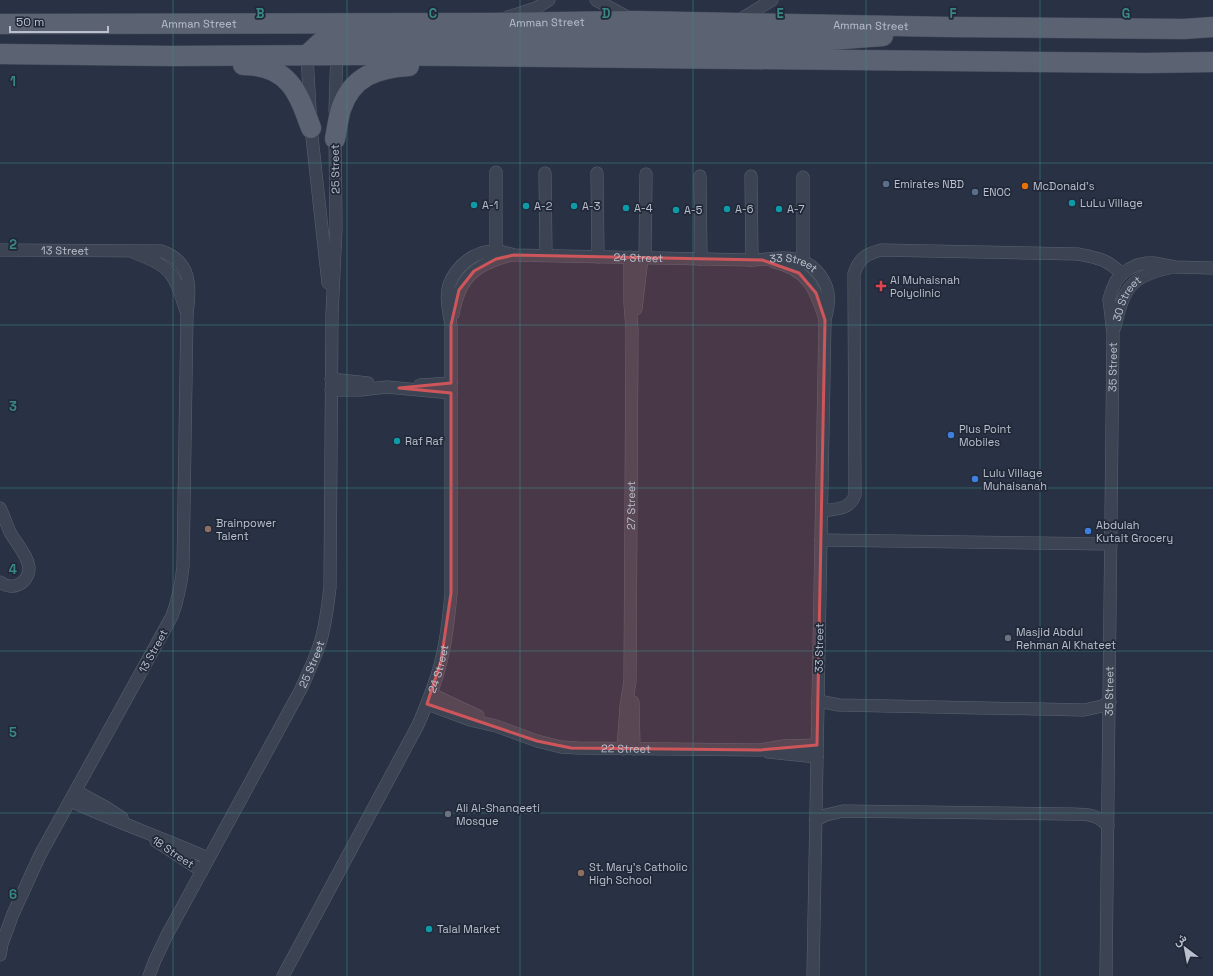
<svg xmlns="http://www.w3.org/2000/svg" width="1213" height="976" viewBox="0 0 1213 976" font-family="'Space Grotesk',Vazirmatn,sans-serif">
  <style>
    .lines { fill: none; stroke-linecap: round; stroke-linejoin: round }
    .street-casing { stroke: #5b6271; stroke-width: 13 }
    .primary-casing { stroke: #464d5d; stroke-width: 21 }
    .street { stroke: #3c4453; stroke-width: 12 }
    .primary { stroke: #5b6373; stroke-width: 20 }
    .marked { fill: #ce565a; fill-opacity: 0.2; stroke: #ce565a; stroke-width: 3; stroke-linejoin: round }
    .grid { fill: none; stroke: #3a8886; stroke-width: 1; stroke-opacity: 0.55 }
    .service-dot { fill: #5c6f8a; stroke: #212939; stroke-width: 1.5 }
    .food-dot { fill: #e8710a; stroke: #212939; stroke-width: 1.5 }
    .culture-dot { fill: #0f9aa8; stroke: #212939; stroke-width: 1.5 }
    .health-dot { fill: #e0444e; stroke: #212939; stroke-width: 1.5 }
    .shop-dot { fill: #3f7fe0; stroke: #212939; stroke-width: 1.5 }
    .education-dot { fill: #8d6e63; stroke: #212939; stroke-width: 1.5 }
    .worship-dot { fill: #6b7280; stroke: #212939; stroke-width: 1.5 }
    .labels { text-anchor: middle; stroke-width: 3.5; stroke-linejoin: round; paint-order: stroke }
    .street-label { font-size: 11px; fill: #bac0cd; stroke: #212939 }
    .poi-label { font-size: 11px; fill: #bac0cd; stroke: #212939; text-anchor: start }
    .grid-label { font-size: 13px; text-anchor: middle; font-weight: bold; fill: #3a8886; stroke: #212939; stroke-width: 3.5; stroke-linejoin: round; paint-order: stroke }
  </style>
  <rect width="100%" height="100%" fill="#283244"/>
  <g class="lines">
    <g class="street-casing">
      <g id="street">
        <polyline points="596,0 631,19"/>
        <polyline points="508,17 536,8 549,0"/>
        <polyline points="738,21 772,0"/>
        <polyline points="307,55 311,128 328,283"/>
        <polyline points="335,111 337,50"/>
        <polyline points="496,172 496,251"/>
        <polyline points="545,173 546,255"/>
        <polyline points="597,173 598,257"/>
        <polyline points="700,176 701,259"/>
        <polyline points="751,176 752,260"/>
        <polyline points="803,177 803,262"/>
        <path id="s1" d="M0 250 161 251C193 262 190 287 187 315L183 567C181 584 178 600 172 616L40 855 13 914 2 944 0 955"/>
        <path d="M135 253C173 267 174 274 186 311"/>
        <polyline points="645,258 646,174"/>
        <path d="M774 262C808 270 815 288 825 319"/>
        <polyline points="636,309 642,258"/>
        <path d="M453 314C460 276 475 265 511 255"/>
        <path id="s2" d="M1115 327C1123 290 1130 276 1169 268"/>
        <polyline points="331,379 368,383"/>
        <polyline points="420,385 451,383"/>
        <polyline points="331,390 360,390 387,387 451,393"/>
        <path d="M0 508C4 516 7 526 11 534 17 544 28 556 29 568 29 583 12 592 0 582"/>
        <path d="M822 511C835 509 850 510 855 495L854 274C859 258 866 254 881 250L1078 254C1099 258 1106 259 1122 274"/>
        <polyline points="821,540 1111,544"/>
        <polyline points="431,694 478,716"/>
        <polyline points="818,701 839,705 1084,710 1102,706 1110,702"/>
        <polyline points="633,702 634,749"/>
        <path id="s3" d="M427 704 470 720 496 726 537 741 561 747 578 748 760 750 784 746 817 745"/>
        <path id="s4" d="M623 749 626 707 630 681 632 330 630 303V257"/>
        <polyline points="768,752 817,757"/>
        <polyline points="76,791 107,808 122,818"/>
        <path d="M71 801C116 822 163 838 208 858"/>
        <path d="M816 820 826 815 843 811 1068 814C1085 814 1096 813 1108 826"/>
        <polyline points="156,841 202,871"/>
        <path id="s5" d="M149 976 155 960 167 935 301 689C308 673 316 657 321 640 326 622 328 605 330 587L332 315 336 228 335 134"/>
        <path id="s6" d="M283 976 418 725C427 704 436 683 441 661 447 638 449 616 451 593V325C449 312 445 298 449 285 456 266 475 250 496 251 502 251 508 253 514 255L752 260C766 260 781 256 795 259 816 263 831 284 828 305 828 310 826 315 825 320L813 976"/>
        <path id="s7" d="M1106 976 1113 334 1109 299 1112 290 1116 281 1122 274 1129 269 1137 265 1146 263H1154L1175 267 1213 268"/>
      </g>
    </g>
    <g class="primary-casing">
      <g id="primary">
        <path id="s8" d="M0 24 490 23 635 21 950 27 1184 29 1213 27"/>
        <polyline points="0,54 172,56 358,55 1145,63 1213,62"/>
        <polyline points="307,55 321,42 337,38 816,41 883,36"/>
        <path d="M243 65C288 65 298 91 311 128"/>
        <path d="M335 139C337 129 338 119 341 109 352 76 377 68 409 66"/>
      </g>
    </g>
    <use href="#street" class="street"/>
    <use href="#primary" class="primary"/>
  </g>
  <path class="marked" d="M514 255 762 260 799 273 816 293 825 320 817 745 760 750 571 748 537 741 427 704 441 661 451 593V393L399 388 451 383V325L459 290 474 271 496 259Z"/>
  <path class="grid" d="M173 0V976M347 0V976M520 0V976M693 0V976M866 0V976M1040 0V976M0 163H1213M0 325H1213M0 488H1213M0 651H1213M0 813H1213"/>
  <g class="service-dot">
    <circle cx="886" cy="184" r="4"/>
    <circle cx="975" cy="192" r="4"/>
  </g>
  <circle class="food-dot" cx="1025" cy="186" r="4"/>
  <g class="culture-dot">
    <circle cx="1072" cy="203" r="4"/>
    <circle cx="474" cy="205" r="4"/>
    <circle cx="526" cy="206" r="4"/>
    <circle cx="574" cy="206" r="4"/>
    <circle cx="626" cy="208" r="4"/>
    <circle cx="727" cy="209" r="4"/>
    <circle cx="779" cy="209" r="4"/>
    <circle cx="676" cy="210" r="4"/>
    <circle cx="397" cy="441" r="4"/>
    <circle cx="429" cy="929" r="4"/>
  </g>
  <path class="health-dot" d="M879 280h4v4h4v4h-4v4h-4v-4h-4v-4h4z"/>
  <g class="shop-dot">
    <circle cx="951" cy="435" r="4"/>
    <circle cx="975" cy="479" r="4"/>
    <circle cx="1088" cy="531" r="4"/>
  </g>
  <g class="education-dot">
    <circle cx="208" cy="529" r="4"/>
    <circle cx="581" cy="873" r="4"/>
  </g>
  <g class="worship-dot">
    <circle cx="1008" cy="638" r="4"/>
    <circle cx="448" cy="814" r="4"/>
  </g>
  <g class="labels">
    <g class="street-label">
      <text dy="4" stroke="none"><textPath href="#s8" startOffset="547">Amman Street</textPath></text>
      <text dy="4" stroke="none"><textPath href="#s8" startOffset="199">Amman Street</textPath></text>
      <text dy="4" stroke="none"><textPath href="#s8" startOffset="871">Amman Street</textPath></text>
      <text transform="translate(335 169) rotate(-91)" y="4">25 Street</text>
      <text dy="4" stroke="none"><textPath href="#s1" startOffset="65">13 Street</textPath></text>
      <text dy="4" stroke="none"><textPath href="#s6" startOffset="935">24 Street</textPath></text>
      <text dy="4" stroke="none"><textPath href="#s6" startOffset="1091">33 Street</textPath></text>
      <text dy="4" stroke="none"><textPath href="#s2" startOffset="31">30 Street</textPath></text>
      <text dy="4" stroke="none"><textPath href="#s7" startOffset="609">35 Street</textPath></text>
      <text dy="4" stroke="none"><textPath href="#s4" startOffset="244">27 Street</textPath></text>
      <text transform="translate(819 648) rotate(-89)" y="4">33 Street</text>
      <text transform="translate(153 651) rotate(-61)" y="4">13 Street</text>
      <text dy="4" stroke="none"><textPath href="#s5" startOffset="352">25 Street</textPath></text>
      <text dy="4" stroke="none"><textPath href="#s6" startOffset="345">24 Street</textPath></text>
      <text dy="4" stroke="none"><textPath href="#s7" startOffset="285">35 Street</textPath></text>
      <text dy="4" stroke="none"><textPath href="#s3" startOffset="206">22 Street</textPath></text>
      <text transform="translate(173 852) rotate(34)" y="4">18 Street</text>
    </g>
    <g class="poi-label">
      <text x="894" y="188">Emirates NBD</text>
      <text x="1033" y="190">McDonald's</text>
      <text x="983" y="196">ENOC</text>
      <text x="1080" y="207">LuLu Village</text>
      <text x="482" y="209">A-1</text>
      <text x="534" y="210">A-2</text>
      <text x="582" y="210">A-3</text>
      <text x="634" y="212">A-4</text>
      <text x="735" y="213">A-6</text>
      <text x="787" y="213">A-7</text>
      <text x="684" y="214">A-5</text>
      <text x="890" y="284">Al Muhaisnah<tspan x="890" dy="13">Polyclinic</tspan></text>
      <text x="959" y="433">Plus Point<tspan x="959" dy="13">Mobiles</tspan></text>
      <text x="405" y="445">Raf Raf</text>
      <text x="983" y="477">Lulu Village<tspan x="983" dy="13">Muhaisanah</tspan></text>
      <text x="216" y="527">Brainpower<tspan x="216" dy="13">Talent</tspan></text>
      <text x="1096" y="529">Abdulah<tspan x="1096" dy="13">Kutait Grocery</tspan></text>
      <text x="1016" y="636">Masjid Abdul<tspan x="1016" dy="13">Rehman Al Khateet</tspan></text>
      <text x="456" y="812">Ali Al-Shanqeeti<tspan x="456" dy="13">Mosque</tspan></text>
      <text x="589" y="871">St. Mary's Catholic<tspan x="589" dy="13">High School</tspan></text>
      <text x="437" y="933">Talal Market</text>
    </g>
  </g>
  <g class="grid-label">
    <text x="260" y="18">B</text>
    <text x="433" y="18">C</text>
    <text x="606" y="18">D</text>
    <text x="780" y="18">E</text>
    <text x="953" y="18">F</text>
    <text x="1126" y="18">G</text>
    <text x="13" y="86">1</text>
    <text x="13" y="249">2</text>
    <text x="13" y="411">3</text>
    <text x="13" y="574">4</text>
    <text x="13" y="737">5</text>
    <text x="13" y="899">6</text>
  </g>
  <g transform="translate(1185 948) rotate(328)" stroke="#212939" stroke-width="3" paint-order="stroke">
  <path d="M0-3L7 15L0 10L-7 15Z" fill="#bac0cd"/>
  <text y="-6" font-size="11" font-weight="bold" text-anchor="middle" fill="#bac0cd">ش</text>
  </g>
  <path d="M10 26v6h98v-6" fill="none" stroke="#bac0cd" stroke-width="2"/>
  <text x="16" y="26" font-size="12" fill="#bac0cd" stroke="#212939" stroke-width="3" paint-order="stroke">50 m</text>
</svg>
